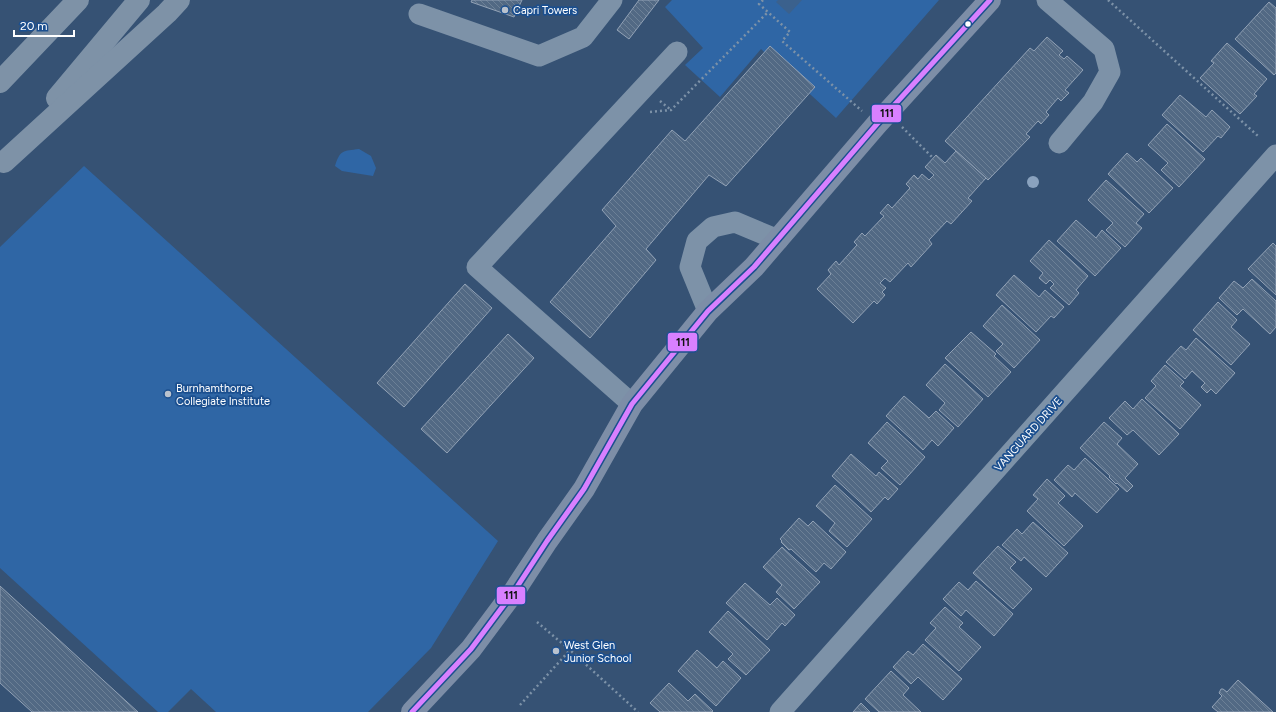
<svg xmlns="http://www.w3.org/2000/svg" width="1276" height="712" viewBox="0 0 1276 712" font-family="Figtree,sans-serif">
  <style>
    .park { fill: #2f66a5 }
    .water { fill: #3b618d }
    .building { fill: url(#building-back-hatch); stroke: #92a2b6 }
    .lines { fill: none; stroke-linecap: round; stroke-linejoin: round }
    .path { stroke: #7d92a8; stroke-width: 2.5; stroke-dasharray: 2 3; stroke-linecap: butt }
    .minor { stroke: #7d92a8; stroke-width: 21 }
    .major { stroke: #7d8ea7; stroke-width: 22 }
    .highway { stroke: #7e92a7; stroke-width: 22 }
    .bus-1-casing { stroke: #1b4f8f; stroke-width: 8 }
    .bus-1 { stroke: #d880ff; stroke-width: 5 }
    .tree { fill: #8aa2be }
    .poi-dot { fill: #b9c2ce; stroke: #1b4f8f; stroke-width: 1.5 }
    .bus-dot { fill: #fff; stroke: #1b4f8f; stroke-width: 1.5 }
    .labels { text-anchor: middle; stroke-width: 3.5; stroke-linejoin: round; paint-order: stroke }
    .poi-label { font-size: 11px; fill: #fff; stroke: #1b4f8f; text-anchor: start }
    .street-label { font-size: 11px; fill: #fff; stroke: #1b4f8f }
    .line-badge { stroke: #1b4f8f; stroke-width: 1.5 }
    .pale-badge-label { font-size: 11px; text-anchor: middle; font-weight: bold; fill: #111 }
  </style>
  <defs>
    <pattern id="building-back-hatch" width="6" height="6" patternUnits="userSpaceOnUse"><rect width="6" height="6" fill="#526984"/><path d="M-1 5l2 2M0 0l6 6M5-1l2 2" fill="none" stroke="#6c8096"/></pattern>
  </defs>
  <rect width="100%" height="100%" fill="#365274"/>
  <g class="park">
    <polygon points="672,0 939,0 836,118 761,49 720,97 685,65 703,48 665,7"/>
    <path d="M359 149 371 156 376 168 373 176 342 171 335 166C340 150 343 151 359 149Z"/>
    <polygon points="84,166 498,541 431,648 368,712 216,712 191,689 168,712 158,712 0,568 0,247"/>
  </g>
  <polygon class="water" points="778,0 802,0 789,14 776,2"/>
  <g class="building">
    <polygon points="472,0 522,0 514,17 471,2"/>
    <polygon points="639,0 659,0 629,39 617,30"/>
    <polygon points="1269,2 1276,8 1276,73 1274,75 1235,39"/>
    <polygon points="1047,37 1063,51 1059,55 1064,59 1067,56 1083,70 1065,90 1069,93 1061,101 1058,98 1046,112 1049,115 1041,124 1038,121 1026,134 1030,137 988,180 945,141 1030,48 1034,51"/>
    <polygon points="1227,43 1267,79 1254,94 1257,96 1240,114 1200,78 1214,63 1211,61"/>
    <polygon points="770,46 815,87 726,186 709,175 646,249 656,260 590,338 550,302 616,226 602,210 672,130 685,141"/>
    <polygon points="1180,95 1206,117 1212,110 1230,127 1221,138 1218,136 1203,152 1162,115"/>
    <polygon points="1167,124 1205,159 1179,187 1161,170 1168,163 1148,145"/>
    <polygon points="956,151 986,178 968,198 972,201 951,224 947,221 929,240 932,244 911,267 908,263 890,282 885,278 880,283 886,288 882,292 885,295 877,304 874,301 853,323 817,289 831,274 828,270 836,261 839,265 857,245 854,242 862,233 865,236 884,216 880,213 888,204 892,208 910,188 906,184 914,175 918,179 922,174 929,180 934,175 925,167 936,155 945,163"/>
    <polygon points="1127,153 1137,162 1141,158 1173,188 1149,213 1108,174"/>
    <polygon points="1106,180 1144,214 1136,223 1142,228 1125,247 1106,230 1113,223 1088,200"/>
    <polygon points="1076,220 1096,238 1102,230 1121,248 1095,276 1057,241"/>
    <polygon points="1049,240 1088,276 1076,290 1079,293 1069,305 1050,288 1054,284 1050,280 1046,284 1039,278 1043,273 1030,261"/>
    <polygon points="1273,243 1276,246 1276,295 1248,269"/>
    <polygon points="1014,275 1039,297 1045,290 1064,307 1054,318 1051,316 1036,332 996,295"/>
    <polygon points="1252,279 1276,301 1276,327 1270,334 1243,309 1237,315 1219,298 1234,281 1243,288"/>
    <polygon points="465,284 492,308 404,407 377,383"/>
    <polygon points="1218,302 1237,320 1231,327 1250,344 1231,365 1193,330"/>
    <polygon points="1002,305 1040,340 1014,368 996,351 1003,344 983,326"/>
    <polygon points="971,332 996,354 994,356 1011,372 988,397 945,358"/>
    <polygon points="508,334 534,358 447,453 421,429"/>
    <polygon points="1196,338 1235,373 1216,394 1211,389 1207,393 1201,387 1205,383 1192,371 1185,379 1166,362 1181,346 1186,350"/>
    <polygon points="945,364 983,399 958,427 939,410 945,403 926,385"/>
    <polygon points="1165,365 1184,382 1180,386 1201,405 1180,429 1145,398 1156,386 1151,381"/>
    <polygon points="904,396 929,418 936,411 954,428 938,446 932,440 923,450 886,416"/>
    <polygon points="1142,399 1179,434 1159,455 1133,430 1127,435 1109,418 1125,401 1133,409"/>
    <polygon points="887,422 925,457 900,485 881,468 888,461 868,443"/>
    <polygon points="1104,422 1122,438 1117,444 1138,464 1125,478 1133,486 1127,492 1117,483 1116,484 1109,477 1110,476 1080,448"/>
    <polygon points="851,454 876,476 879,472 898,489 888,500 885,497 871,512 832,476"/>
    <polygon points="1085,458 1119,489 1097,513 1075,493 1072,497 1054,480 1068,465 1074,470"/>
    <polygon points="1047,479 1065,496 1058,503 1083,526 1064,546 1027,511 1038,499 1033,495"/>
    <polygon points="835,485 872,519 847,547 829,531 835,523 816,506"/>
    <polygon points="799,518 808,526 813,521 846,552 831,569 824,563 816,572 791,549 789,550 781,542 782,541 780,539"/>
    <polygon points="1033,522 1068,553 1046,577 1024,557 1021,561 1002,545 1017,529 1022,534"/>
    <polygon points="998,546 1016,562 1010,568 1032,589 1013,609 973,573"/>
    <polygon points="782,547 820,582 794,609 776,592 782,585 763,567"/>
    <polygon points="976,581 1013,614 994,636 966,610 961,616 943,599 959,582 968,590"/>
    <polygon points="745,583 770,605 777,598 795,615 785,626 782,623 767,640 726,603"/>
    <polygon points="0,586 138,712 32,712 0,683"/>
    <polygon points="945,607 963,623 959,627 981,647 959,671 925,640 936,628 930,623"/>
    <polygon points="728,611 770,650 746,675 728,659 733,654 709,632"/>
    <polygon points="923,644 962,679 943,700 918,677 911,684 893,667 908,651 913,655"/>
    <polygon points="697,650 717,668 723,661 741,678 716,706 678,671"/>
    <polygon points="891,671 909,688 903,695 921,712 879,712 865,699"/>
    <polygon points="1238,680 1273,712 1218,712 1212,707 1222,696 1219,693 1221,689 1223,689 1227,692"/>
    <polygon points="669,683 688,701 695,694 713,711 712,712 660,712 650,703"/>
    <polygon points="861,703 870,712 853,712"/>
  </g>
  <g class="lines">
    <g class="path">
      <polyline points="763,0 759,4 790,32 782,41 862,111"/>
      <polyline points="1108,0 1258,136"/>
      <polyline points="660,101 671,110"/>
      <polyline points="650,112 671,110 768,12"/>
      <polyline points="902,127 933,158"/>
      <polyline points="537,622 570,650 638,712"/>
      <polyline points="520,705 570,650"/>
    </g>
    <g class="minor">
      <polyline points="1047,0 1104,49 1110,72 1093,102 1059,143"/>
      <polyline points="419,14 539,56 583,37 612,0"/>
      <polyline points="708,311 690,267 697,241 713,227 735,222 778,240"/>
      <polyline points="632,404 477,267 677,52"/>
      <polyline points="780,712 1276,155"/>
    </g>
    <polyline class="major" points="412,712 471,649 515,590 547,541 584,489 632,404 708,311 754,267 877,124 990,0"/>
    <g class="highway">
      <polyline points="0,82 78,0"/>
      <polyline points="57,98 139,0"/>
      <polyline points="4,162 167,13 179,0"/>
    </g>
    <g class="bus-1-casing">
      <polyline id="bus-1" points="412,712 471,649 515,590 547,541 584,489 632,404 708,311 754,267 877,124 990,0"/>
    </g>
    <use href="#bus-1" class="bus-1"/>
  </g>
  <circle class="tree" cx="1033" cy="182" r="6"/>
  <g class="poi-dot">
    <circle cx="505" cy="10" r="4"/>
    <circle cx="168" cy="394" r="4"/>
    <circle cx="556" cy="651" r="4"/>
  </g>
  <circle class="bus-dot" cx="968" cy="24" r="3.5"/>
  <g class="labels">
    <g class="poi-label">
      <text x="513" y="14">Capri Towers</text>
      <text x="176" y="392">Burnhamthorpe<tspan x="176" dy="13">Collegiate Institute</tspan></text>
      <text x="564" y="649">West Glen<tspan x="564" dy="13">Junior School</tspan></text>
    </g>
    <g class="street-label">
      <text transform="translate(1028 434) rotate(-48)" y="4">VANGUARD DRIVE</text>
    </g>
  </g>
  <g class="line-badge">
    <rect x="871" y="104" width="31" height="19" rx="4" fill="#d880ff"/>
    <rect x="667" y="332" width="31" height="20" rx="4" fill="#d880ff"/>
    <rect x="496" y="586" width="30" height="19" rx="4" fill="#d880ff"/>
  </g>
  <g class="pale-badge-label">
    <text x="887" y="117">111</text>
    <text x="683" y="346">111</text>
    <text x="511" y="599">111</text>
  </g>
  <path d="M14 30v6h60v-6" fill="none" stroke="#ffffff" stroke-width="2"/>
  <text x="20" y="30" font-size="12" fill="#ffffff" stroke="#1b4f8f" stroke-width="3" paint-order="stroke">20 m</text>
</svg>
